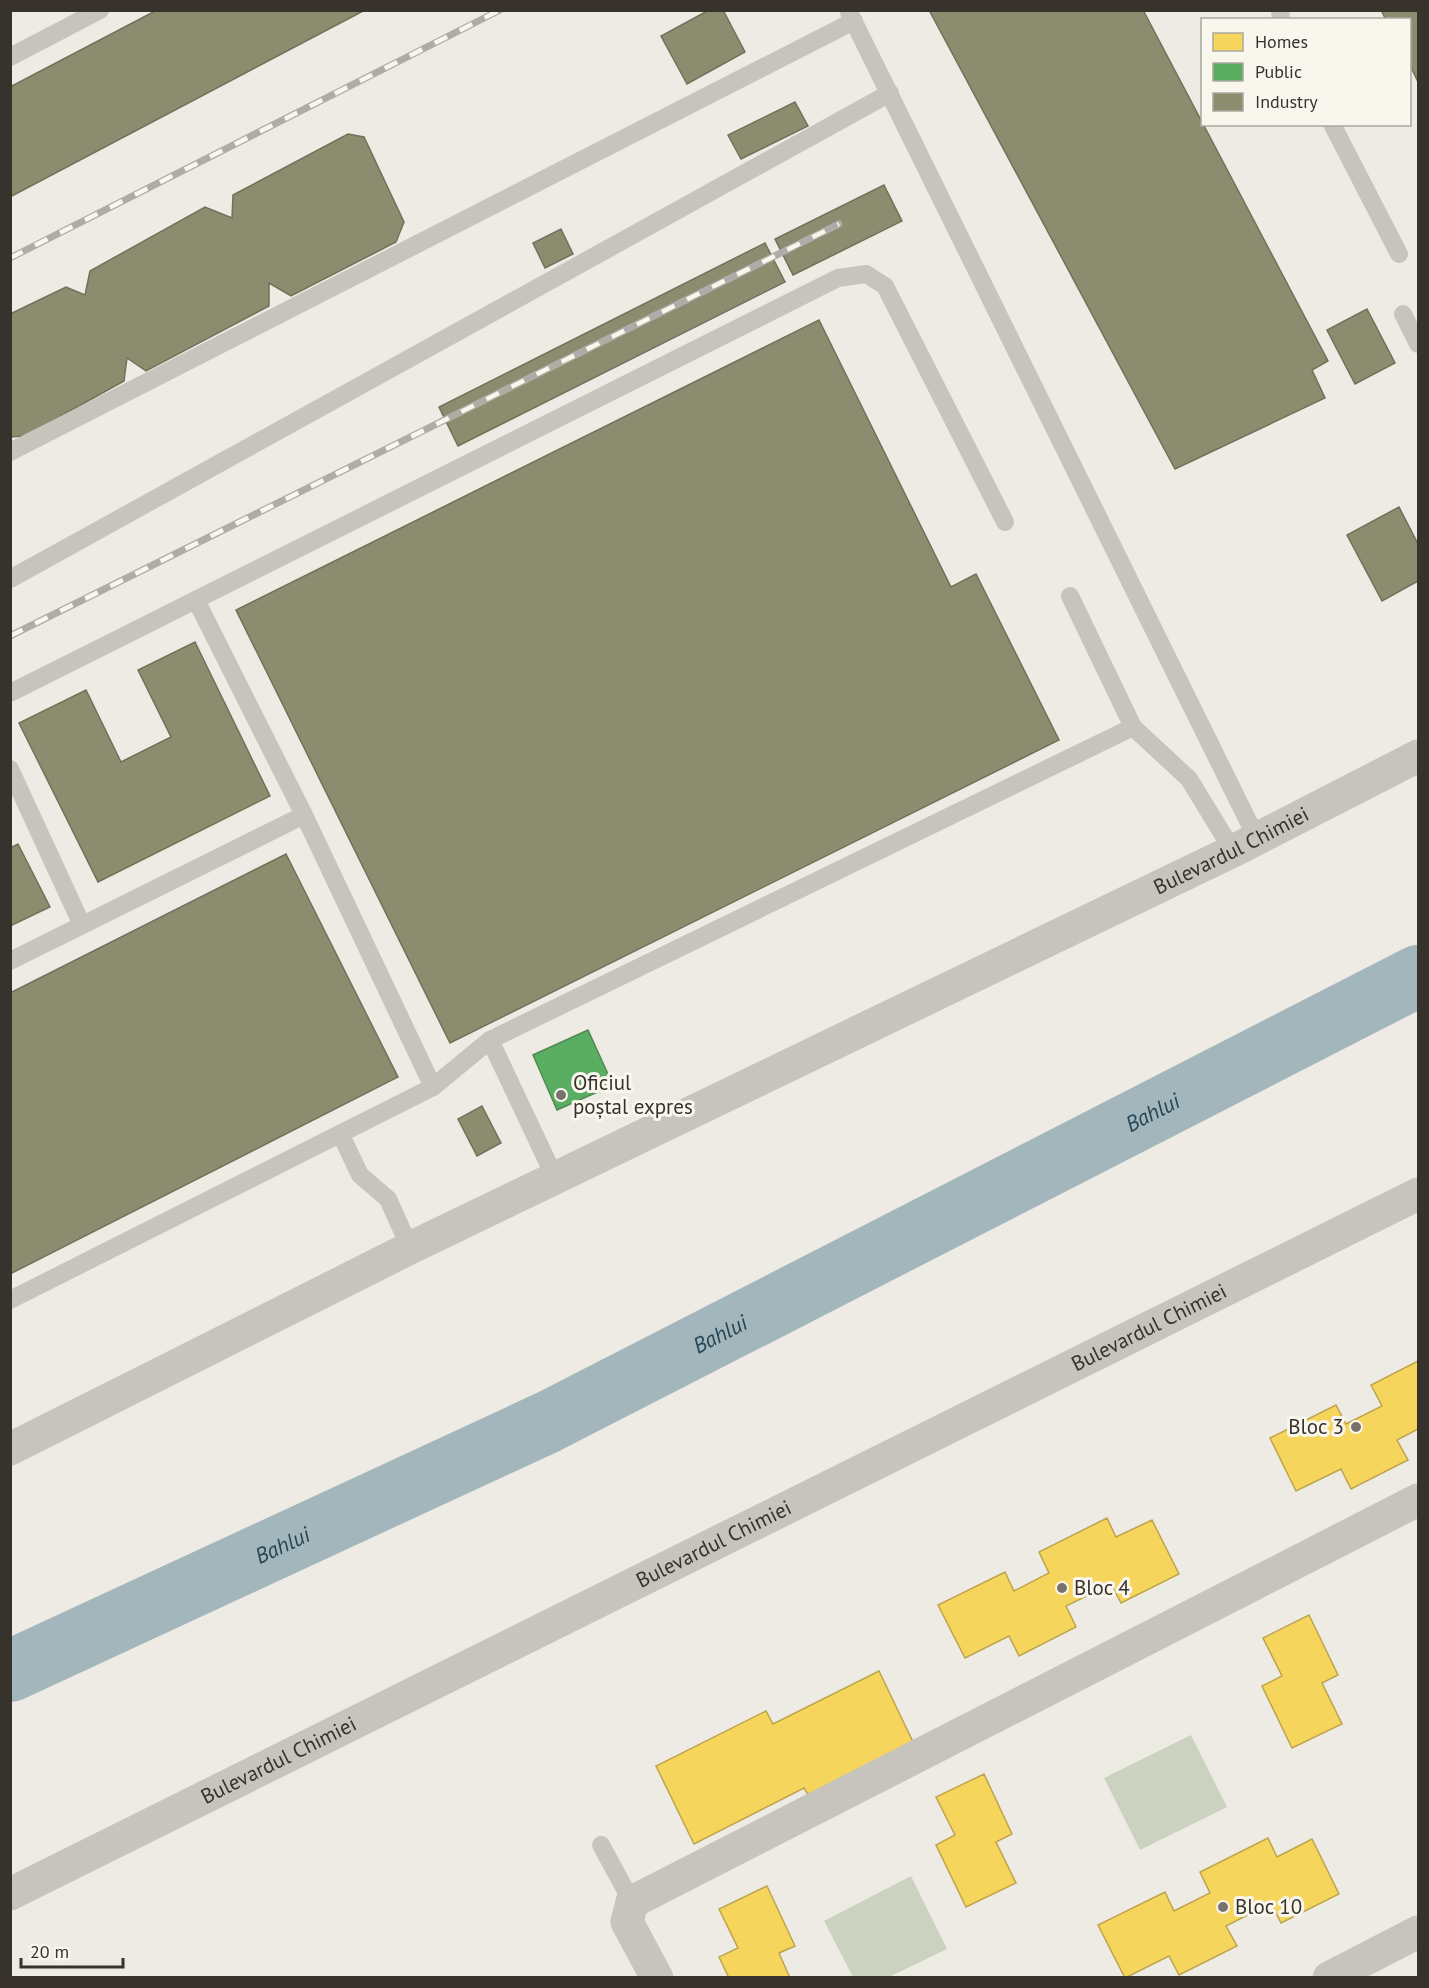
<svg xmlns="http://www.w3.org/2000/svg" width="1429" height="1988" viewBox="0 0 1429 1988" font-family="'PT Sans',sans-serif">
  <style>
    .green { fill: #cbd2c0 }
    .homes { fill: #f6d55c; stroke: #bda44d; stroke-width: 1.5 }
    .public { fill: #5aae61; stroke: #508951; stroke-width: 1.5 }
    .industry { fill: #8c8c6e; stroke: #72715a; stroke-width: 1.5 }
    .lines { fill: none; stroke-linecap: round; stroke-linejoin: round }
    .river { stroke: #a3b6bc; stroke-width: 62 }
    .service { stroke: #c7c4bd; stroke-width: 18 }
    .minor { stroke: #c7c4bd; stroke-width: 33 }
    .tertiary { stroke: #c7c4bd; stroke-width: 33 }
    .rail-casing { stroke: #afaca8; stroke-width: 7 }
    .rail { stroke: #f9f6ed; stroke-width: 4.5; stroke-dasharray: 14; stroke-linecap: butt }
    .poi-dot { fill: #77736c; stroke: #f9f6ed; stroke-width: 2 }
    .labels { text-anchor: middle; stroke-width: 6; stroke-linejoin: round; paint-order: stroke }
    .street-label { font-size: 21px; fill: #37322b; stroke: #f9f6ed }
    .poi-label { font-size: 21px; fill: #37322b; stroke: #f9f6ed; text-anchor: start }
    .water-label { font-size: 22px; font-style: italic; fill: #254554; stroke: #f9f6ed }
  </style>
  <rect width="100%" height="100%" fill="#eeebe4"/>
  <g class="green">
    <polygon points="1191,1735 1227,1807 1140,1850 1104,1778"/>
    <polygon points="911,1876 947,1949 889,1977 853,1977 824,1921"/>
  </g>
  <g class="homes">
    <polygon points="1418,1361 1418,1429 1397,1440 1408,1460 1351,1489 1341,1469 1296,1491 1270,1438 1336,1405 1346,1424 1382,1406 1371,1385"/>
    <polygon points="1107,1518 1116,1537 1152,1520 1179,1574 1121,1603 1111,1584 1066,1606 1076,1627 1019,1656 1009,1636 965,1658 938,1605 1005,1572 1014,1591 1049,1573 1039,1552"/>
    <polygon points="1309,1615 1338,1675 1322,1683 1342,1724 1292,1748 1262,1686 1282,1676 1263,1638"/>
    <polygon points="879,1671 914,1744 810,1798 804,1788 694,1844 656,1766 766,1711 773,1724"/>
    <polygon points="984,1774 1012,1834 996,1842 1016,1883 966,1907 936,1845 955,1835 936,1797"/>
    <polygon points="1268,1838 1277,1857 1312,1839 1339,1894 1281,1923 1271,1903 1226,1926 1237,1946 1179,1975 1169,1956 1125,1978 1098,1925 1165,1892 1174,1911 1210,1893 1200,1872"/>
    <polygon points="767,1886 795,1946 779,1953 790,1978 729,1978 719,1957 738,1948 719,1909"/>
  </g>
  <polygon class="public" points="588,1030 613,1085 557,1110 533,1055"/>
  <g class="industry">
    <polygon points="157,10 365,10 10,197 10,87"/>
    <polygon points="709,10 723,10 745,52 687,84 661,36"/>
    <polygon points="929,10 1143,10 1328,361 1312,370 1325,398 1175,469"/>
    <polygon points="1381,10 1418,10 1418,82 1410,65 1410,20 1386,20"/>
    <polygon points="795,102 808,126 741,159 728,135"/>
    <polygon points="348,134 364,137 404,222 396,242 291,296 269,283 269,306 146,371 127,358 124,381 25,436 10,437 10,314 66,287 85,295 90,271 205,207 232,218 233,195"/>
    <polygon points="884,185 902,221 793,275 775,239"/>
    <polygon points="561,229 573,254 545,268 533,243"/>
    <polygon points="765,243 785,282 458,446 439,407"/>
    <polygon points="1367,309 1395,363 1355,384 1327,330"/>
    <polygon points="819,320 951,587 976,574 1059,740 450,1043 236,610"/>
    <polygon points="1399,507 1418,544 1418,581 1382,601 1347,535"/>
    <polygon points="195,642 270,796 98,882 19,723 86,690 121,762 171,737 138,670"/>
    <polygon points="18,844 50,907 10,926 10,848"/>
    <polygon points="286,854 398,1077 10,1274 10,993"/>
    <polygon points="482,1106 501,1143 477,1156 458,1119"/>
  </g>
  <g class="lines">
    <path class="river" id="s1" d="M10 1671 548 1422 1418 976"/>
    <g class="service">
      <polyline points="1280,10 1281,20"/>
      <polyline points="849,12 1257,839"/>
      <polyline points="10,57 100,10"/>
      <polyline points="1332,124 1399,254"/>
      <polyline points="1403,314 1418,344"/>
      <polyline points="10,452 854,21"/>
      <polyline points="10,579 890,93"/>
      <polyline points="197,602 304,815 433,1087"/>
      <polyline points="10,693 838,278 866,274 885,286 1005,522"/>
      <polyline points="1133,727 1189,779 1233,851"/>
      <polyline points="10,769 82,925"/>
      <polyline points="10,961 304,815"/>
      <polyline points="490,1040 556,1180"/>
      <polyline points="341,1135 360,1175 388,1199 410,1248"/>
      <polyline points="10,1300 433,1087 490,1040 1133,727 1070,596"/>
      <polyline points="601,1845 632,1902"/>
    </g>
    <g class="minor">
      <polyline points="657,1978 627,1922 632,1902 1418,1500"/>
      <polyline points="1329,1978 1418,1932"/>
    </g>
    <g class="tertiary">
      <path id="s2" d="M10 1449 410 1248 1233 851 1418 756"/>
      <path id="s3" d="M10 1894 1418 1194"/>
    </g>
    <g class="rail-casing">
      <g id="rail">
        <polyline points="10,258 500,10"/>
        <polyline points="10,636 839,224"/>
      </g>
    </g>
    <use href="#rail" class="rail"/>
  </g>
  <g class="poi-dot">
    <circle cx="561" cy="1095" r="6"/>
    <circle cx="1356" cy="1427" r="6"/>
    <circle cx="1062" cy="1588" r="6"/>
    <circle cx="1223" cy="1907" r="6"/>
  </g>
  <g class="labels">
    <g class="street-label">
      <text dy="7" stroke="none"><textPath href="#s2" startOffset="1360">Bulevardul Chimiei</textPath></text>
      <text dy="7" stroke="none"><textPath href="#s3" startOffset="1272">Bulevardul Chimiei</textPath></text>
      <text dy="7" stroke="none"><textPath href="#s3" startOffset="786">Bulevardul Chimiei</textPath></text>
      <text dy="7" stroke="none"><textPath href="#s3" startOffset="300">Bulevardul Chimiei</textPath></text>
    </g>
    <g class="poi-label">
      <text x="573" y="1090">Oficiul<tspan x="573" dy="24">poștal expres</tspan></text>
      <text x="1344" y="1434" text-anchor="end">Bloc 3</text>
      <text x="1074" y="1595">Bloc 4</text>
      <text x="1235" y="1914">Bloc 10</text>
    </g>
    <g class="water-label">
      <text dy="8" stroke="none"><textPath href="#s1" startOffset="1272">Bahlui</textPath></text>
      <text dy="8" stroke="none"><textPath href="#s1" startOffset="786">Bahlui</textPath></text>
      <text dy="8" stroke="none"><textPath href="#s1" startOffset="300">Bahlui</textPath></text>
    </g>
  </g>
  <rect width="1429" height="1988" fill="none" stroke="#37322b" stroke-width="24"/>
  <rect x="1201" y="18" width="210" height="108" fill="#f9f6ed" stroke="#aba89f" stroke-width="1.5"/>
  <rect x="1213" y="33" width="30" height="18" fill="#f6d55c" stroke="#aba89f" stroke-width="1.5"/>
  <text x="1255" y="48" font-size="18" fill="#37322b">Homes</text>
  <rect x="1213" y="63" width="30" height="18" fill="#5aae61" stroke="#aba89f" stroke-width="1.5"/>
  <text x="1255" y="78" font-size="18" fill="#37322b">Public</text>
  <rect x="1213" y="93" width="30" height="18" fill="#8c8c6e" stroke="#aba89f" stroke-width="1.5"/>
  <text x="1255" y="108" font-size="18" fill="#37322b">Industry</text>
  <path d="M21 1958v9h102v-9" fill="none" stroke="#37322b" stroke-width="3"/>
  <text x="30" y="1958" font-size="18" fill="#37322b" stroke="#f9f6ed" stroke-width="4.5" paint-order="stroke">20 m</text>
</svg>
